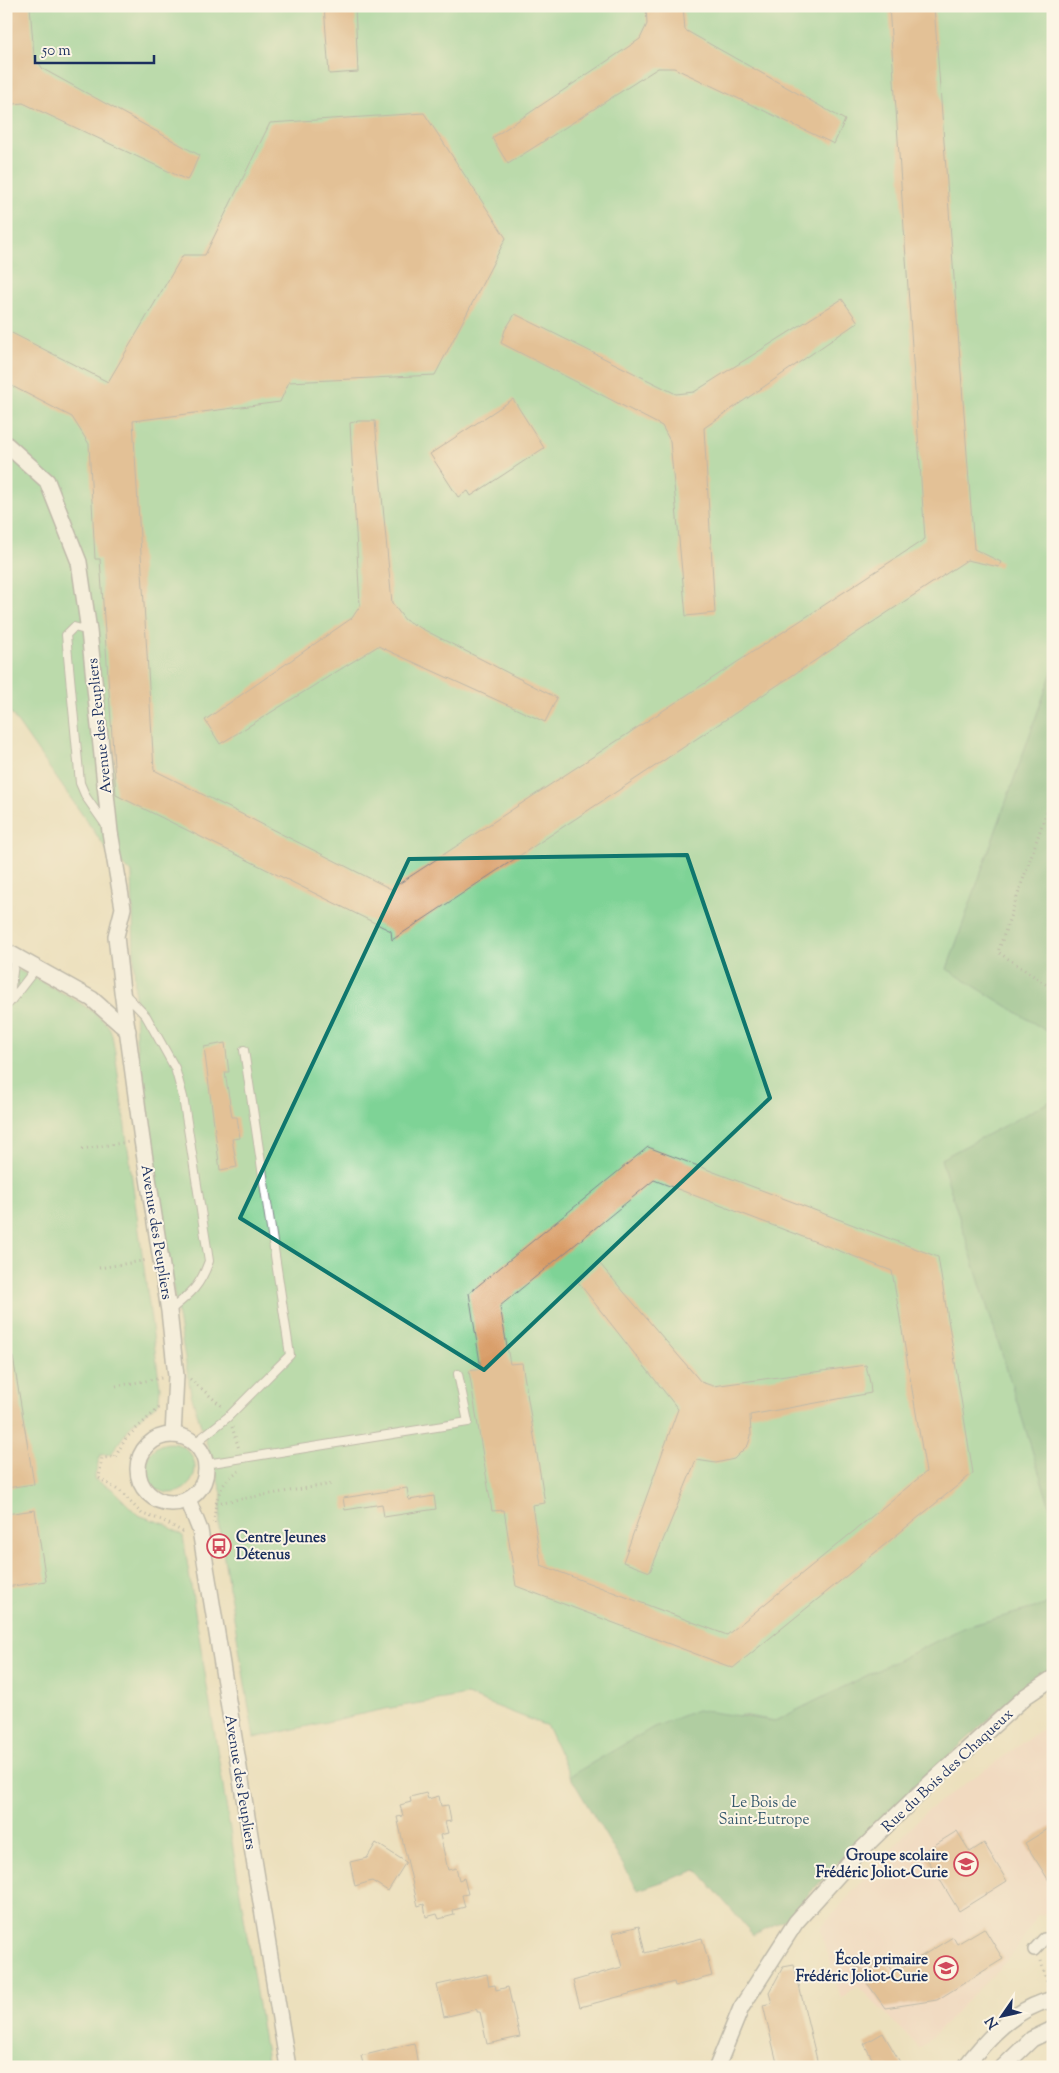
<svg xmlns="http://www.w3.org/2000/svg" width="1059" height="2073" viewBox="0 0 1059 2073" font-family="'Sorts Mill Goudy',serif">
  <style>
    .built { fill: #f6d2c4 }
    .green { fill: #7ed396; stroke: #4c817a }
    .forest { fill: #66b57f; stroke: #40726e }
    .building { fill: #d89b66; fill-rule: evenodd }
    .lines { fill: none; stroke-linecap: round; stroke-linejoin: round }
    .service-casing { stroke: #84888e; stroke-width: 10 }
    .pedestrian-casing { stroke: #84888e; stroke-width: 14 }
    .minor-casing { stroke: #84888e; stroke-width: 18 }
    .path { stroke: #84888e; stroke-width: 3; stroke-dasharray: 1 4; stroke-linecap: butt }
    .service { stroke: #fff; stroke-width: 8 }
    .pedestrian { stroke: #fff; stroke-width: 11 }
    .minor { stroke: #fff; stroke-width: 15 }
    .marked { fill: none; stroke: #0f766e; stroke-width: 4; stroke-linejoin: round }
    .labels { text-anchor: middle; stroke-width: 4; stroke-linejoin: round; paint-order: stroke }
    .street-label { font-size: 15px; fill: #1b2f5e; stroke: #fcf5e5 }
    .poi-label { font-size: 15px; font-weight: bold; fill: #1b2f5e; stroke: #fcf5e5; text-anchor: end }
    .park-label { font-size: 15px; fill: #34586c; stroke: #fcf5e5 }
  </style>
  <rect width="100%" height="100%" fill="#fcf5e5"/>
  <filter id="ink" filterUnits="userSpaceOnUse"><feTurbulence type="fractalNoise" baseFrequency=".02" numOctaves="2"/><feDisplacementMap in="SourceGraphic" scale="10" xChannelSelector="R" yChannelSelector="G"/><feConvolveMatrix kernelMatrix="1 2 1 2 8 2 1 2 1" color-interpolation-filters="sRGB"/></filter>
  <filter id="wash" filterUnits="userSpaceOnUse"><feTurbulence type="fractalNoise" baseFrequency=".0096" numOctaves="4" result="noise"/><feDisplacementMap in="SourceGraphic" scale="20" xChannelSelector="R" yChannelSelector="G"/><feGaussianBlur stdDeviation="1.12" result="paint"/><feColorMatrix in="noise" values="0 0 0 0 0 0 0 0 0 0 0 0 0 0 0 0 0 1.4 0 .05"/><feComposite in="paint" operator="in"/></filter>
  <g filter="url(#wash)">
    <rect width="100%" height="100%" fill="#ece0bd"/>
    <polygon class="built" points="1053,1721 1053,1913 1037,1915 1016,1951 920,2049 857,1985 841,1999 820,1928 923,1814"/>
    <g class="green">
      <polygon points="6,6 1053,6 1053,669 947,969 1053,1035 1053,1100 941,1159 1053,1517 1053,1603 965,1627 775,1721 743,1715 654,1727 570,1776 547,1726 467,1695 385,1709 254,1738 219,1528 222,1493 191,1394 150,1150 136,1040 132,872 112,857 6,706"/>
      <path d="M6 964C28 975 100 1008 110 1029 113 1035 113 1045 115 1052L160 1387 159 1402 132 1424 111 1454 100 1455 94 1479 112 1489 138 1515 165 1524 183 1536 268 2067H6Z"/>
      <circle cx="170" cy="1468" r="25"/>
    </g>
    <g class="forest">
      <polygon points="1053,669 1053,1035 947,969"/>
      <polygon points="1053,1100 1053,1517 941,1159"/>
      <polygon points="1053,1603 1053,1667 1017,1693 925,1778 851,1849 786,1919 753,1935 697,1870 638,1890 570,1776 654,1727 697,1710 775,1721 965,1627"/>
    </g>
    <g id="blocks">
      <g class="building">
        <polygon points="6,6 30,6 34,56 43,69 199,155 192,172 187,180 23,103 6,105"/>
        <polygon points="324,6 355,6 358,72 329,74"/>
        <polygon points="646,6 683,6 685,30 845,120 834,144 674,68 658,68 508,164 492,138 640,39 647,24"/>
        <polygon points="889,6 934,6 974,549 1001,562 999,567 967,560 392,940 391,931 116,795 100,559 95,559 89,444 72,417 6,383 6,330 108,382 183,255 205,255 270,123 424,113 506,238 435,375 289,382 280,402 133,421 154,770 391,889 925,539"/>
        <polygon points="842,299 858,322 704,428 715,613 686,616 670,441 662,426 501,343 505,330 515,314 676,394 694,392"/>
        <polygon points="513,399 544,448 471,496 468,491 458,497 430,454"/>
        <polygon points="358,421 375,421 392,603 405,620 557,698 545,722 378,646 220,744 205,720 352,618 360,606 350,423"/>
        <polygon points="225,1043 229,1072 225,1072 232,1117 237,1117 240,1138 232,1139 237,1167 220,1170 204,1047"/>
        <path d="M648 1147 938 1257 973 1473 733 1668 516 1586 504 1510 492 1511 469 1371 481 1369 469 1293ZM654 1180 892 1271 926 1472 727 1635 541 1565 532 1505 545 1503 522 1363 510 1364 500 1306Z"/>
        <polygon points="600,1264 701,1382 713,1386 866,1365 870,1383 871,1393 750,1415 751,1436 748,1445 734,1459 716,1463 696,1460 650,1572 623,1562 678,1409 578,1282"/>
        <polygon points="13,1357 34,1484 6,1488 6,1358"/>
        <polygon points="407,1488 409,1500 434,1496 436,1509 384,1517 382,1504 345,1510 343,1498"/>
        <polygon points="35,1510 46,1581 6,1587 6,1514"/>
        <polygon points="426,1793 428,1799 439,1796 441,1806 448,1805 451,1821 445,1822 448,1833 440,1835 448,1870 456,1868 459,1880 464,1878 468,1894 462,1895 465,1907 453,1910 454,1915 439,1919 437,1914 426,1917 424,1904 418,1906 397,1817 403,1816 400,1805 411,1802 410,1797"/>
        <polygon points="1053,1826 1053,1887 1025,1843"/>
        <polygon points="957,1831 970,1852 984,1843 1007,1881 959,1911 923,1852"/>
        <polygon points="376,1843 406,1862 388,1891 372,1881 355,1886 350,1862 367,1858"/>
        <polygon points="639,1926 645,1953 702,1938 712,1976 675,1986 674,1982 580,2007 573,1981 622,1967 613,1933"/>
        <polygon points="984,1928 1003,1959 937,2000 885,2008 855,1966 871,1973 874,1961 881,1957 894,1973 953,1937 957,1944"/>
        <polygon points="794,1965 817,2060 818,2067 778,2067 763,2005 772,2003 769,1993 783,1967"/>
        <polygon points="487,1974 489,1986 495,1985 496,1990 508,1987 520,2037 487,2044 480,2012 477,2012 477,2009 444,2017 437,1985"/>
        <polygon points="883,2033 903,2067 877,2067 864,2044"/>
        <polygon points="414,2043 418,2065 409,2067 364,2067 361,2056"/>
      </g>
    </g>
  </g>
  <g filter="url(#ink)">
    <use href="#blocks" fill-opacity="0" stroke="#84888e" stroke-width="1"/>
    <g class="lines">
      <g class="service-casing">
        <g id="service">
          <polyline points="89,631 74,627 66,635 80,783 86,797 107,827"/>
          <path d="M124 993 146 1016 175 1068 183 1097 209 1261C200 1287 190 1294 169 1311"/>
          <polyline points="10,1002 37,967"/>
          <polyline points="9,1003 15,956"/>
          <polyline points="195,1443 228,1417 290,1355 244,1050"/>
          <polyline points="206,1464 468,1422 458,1374"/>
        </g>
      </g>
      <g class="pedestrian-casing">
        <polyline id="pedestrian" points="1034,1950 1044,1939 1053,1939"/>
      </g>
      <g class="minor-casing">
        <g id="minor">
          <polyline points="6,444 47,481 79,562 89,631 110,832 123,908 116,936 122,991 142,1140 169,1311 176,1376 173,1435"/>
          <polyline points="6,951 92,999 128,1031"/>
          <circle cx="172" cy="1469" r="34"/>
          <polyline points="188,1500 200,1530 288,2067"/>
          <polyline points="717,2067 741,2008 796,1922 858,1853 928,1785 1026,1696 1053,1678"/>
          <path d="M965 2067C989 2036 1014 2009 1053 1999"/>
          <polyline points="1003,2067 1032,2039 1053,2029"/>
        </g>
      </g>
      <g class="path">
        <polyline points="1053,793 998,952 1053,989"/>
        <polyline points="82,1149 129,1142"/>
        <polyline points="99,1268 148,1260"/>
        <polyline points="190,1379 223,1407"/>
        <polyline points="116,1386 162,1378"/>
        <polyline points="159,1408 126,1438 115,1457 102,1458 99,1478 121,1492 142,1514 162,1520 183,1532"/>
        <polyline points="232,1427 239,1449"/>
        <polyline points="216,1503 332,1484"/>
        <path d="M214 1523C215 1501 219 1482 239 1471"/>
        <polyline points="1041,1961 1048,1986"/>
      </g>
      <use href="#service" class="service"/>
      <use href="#pedestrian" class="pedestrian"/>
      <use href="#minor" class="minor"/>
    </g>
  </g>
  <path d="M0 0H1059V2073H0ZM687 855 770 1098 484 1370 240 1218 409 859Z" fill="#ece0bd" fill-opacity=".55" fill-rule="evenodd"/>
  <path class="marked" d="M687 855 770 1098 484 1370 240 1218 409 859Z"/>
  <defs>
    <g id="bus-ring" transform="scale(1.25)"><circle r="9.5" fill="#fcf5e5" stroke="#d1495b" stroke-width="1.5"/><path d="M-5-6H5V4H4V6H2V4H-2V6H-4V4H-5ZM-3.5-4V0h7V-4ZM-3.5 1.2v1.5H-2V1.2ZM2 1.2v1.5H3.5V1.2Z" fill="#d1495b"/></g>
    <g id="school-ring" transform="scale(1.25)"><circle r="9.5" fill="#fcf5e5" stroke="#d1495b" stroke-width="1.5"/><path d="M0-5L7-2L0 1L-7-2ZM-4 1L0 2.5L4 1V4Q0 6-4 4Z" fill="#d1495b"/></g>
  </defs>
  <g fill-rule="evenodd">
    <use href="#bus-ring" x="219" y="1546"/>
    <use href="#school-ring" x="966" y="1864"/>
    <use href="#school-ring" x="946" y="1968"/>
  </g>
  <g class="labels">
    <g class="street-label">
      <text transform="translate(99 726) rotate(-96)" y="5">Avenue des Peupliers</text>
      <text transform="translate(157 1232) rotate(81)" y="5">Avenue des Peupliers</text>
      <text transform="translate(947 1770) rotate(-43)" y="5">Rue du Bois des Chaqueux</text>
      <text transform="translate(241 1782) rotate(81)" y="5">Avenue des Peupliers</text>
    </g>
    <g class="poi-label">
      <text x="236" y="1542" text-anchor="start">Centre Jeunes<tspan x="236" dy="17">Détenus</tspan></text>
      <text x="948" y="1860">Groupe scolaire<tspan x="948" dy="17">Frédéric Joliot-Curie</tspan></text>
      <text x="928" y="1964">École primaire<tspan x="928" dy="17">Frédéric Joliot-Curie</tspan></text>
    </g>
    <g class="park-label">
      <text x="764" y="1807">Le Bois de<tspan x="764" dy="17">Saint-Eutrope</tspan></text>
    </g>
  </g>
  <rect width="1059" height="2073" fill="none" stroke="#fcf5e5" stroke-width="25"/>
  <g transform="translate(1002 2016) rotate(236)" stroke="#fcf5e5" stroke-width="4" paint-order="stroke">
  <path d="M0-4L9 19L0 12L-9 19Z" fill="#1b2f5e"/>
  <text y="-8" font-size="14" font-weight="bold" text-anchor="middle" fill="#1b2f5e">N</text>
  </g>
  <path d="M35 55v8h119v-8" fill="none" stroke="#1b2f5e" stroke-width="2.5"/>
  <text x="42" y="55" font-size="15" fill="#1b2f5e" stroke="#fcf5e5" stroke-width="4" paint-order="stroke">50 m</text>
</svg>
